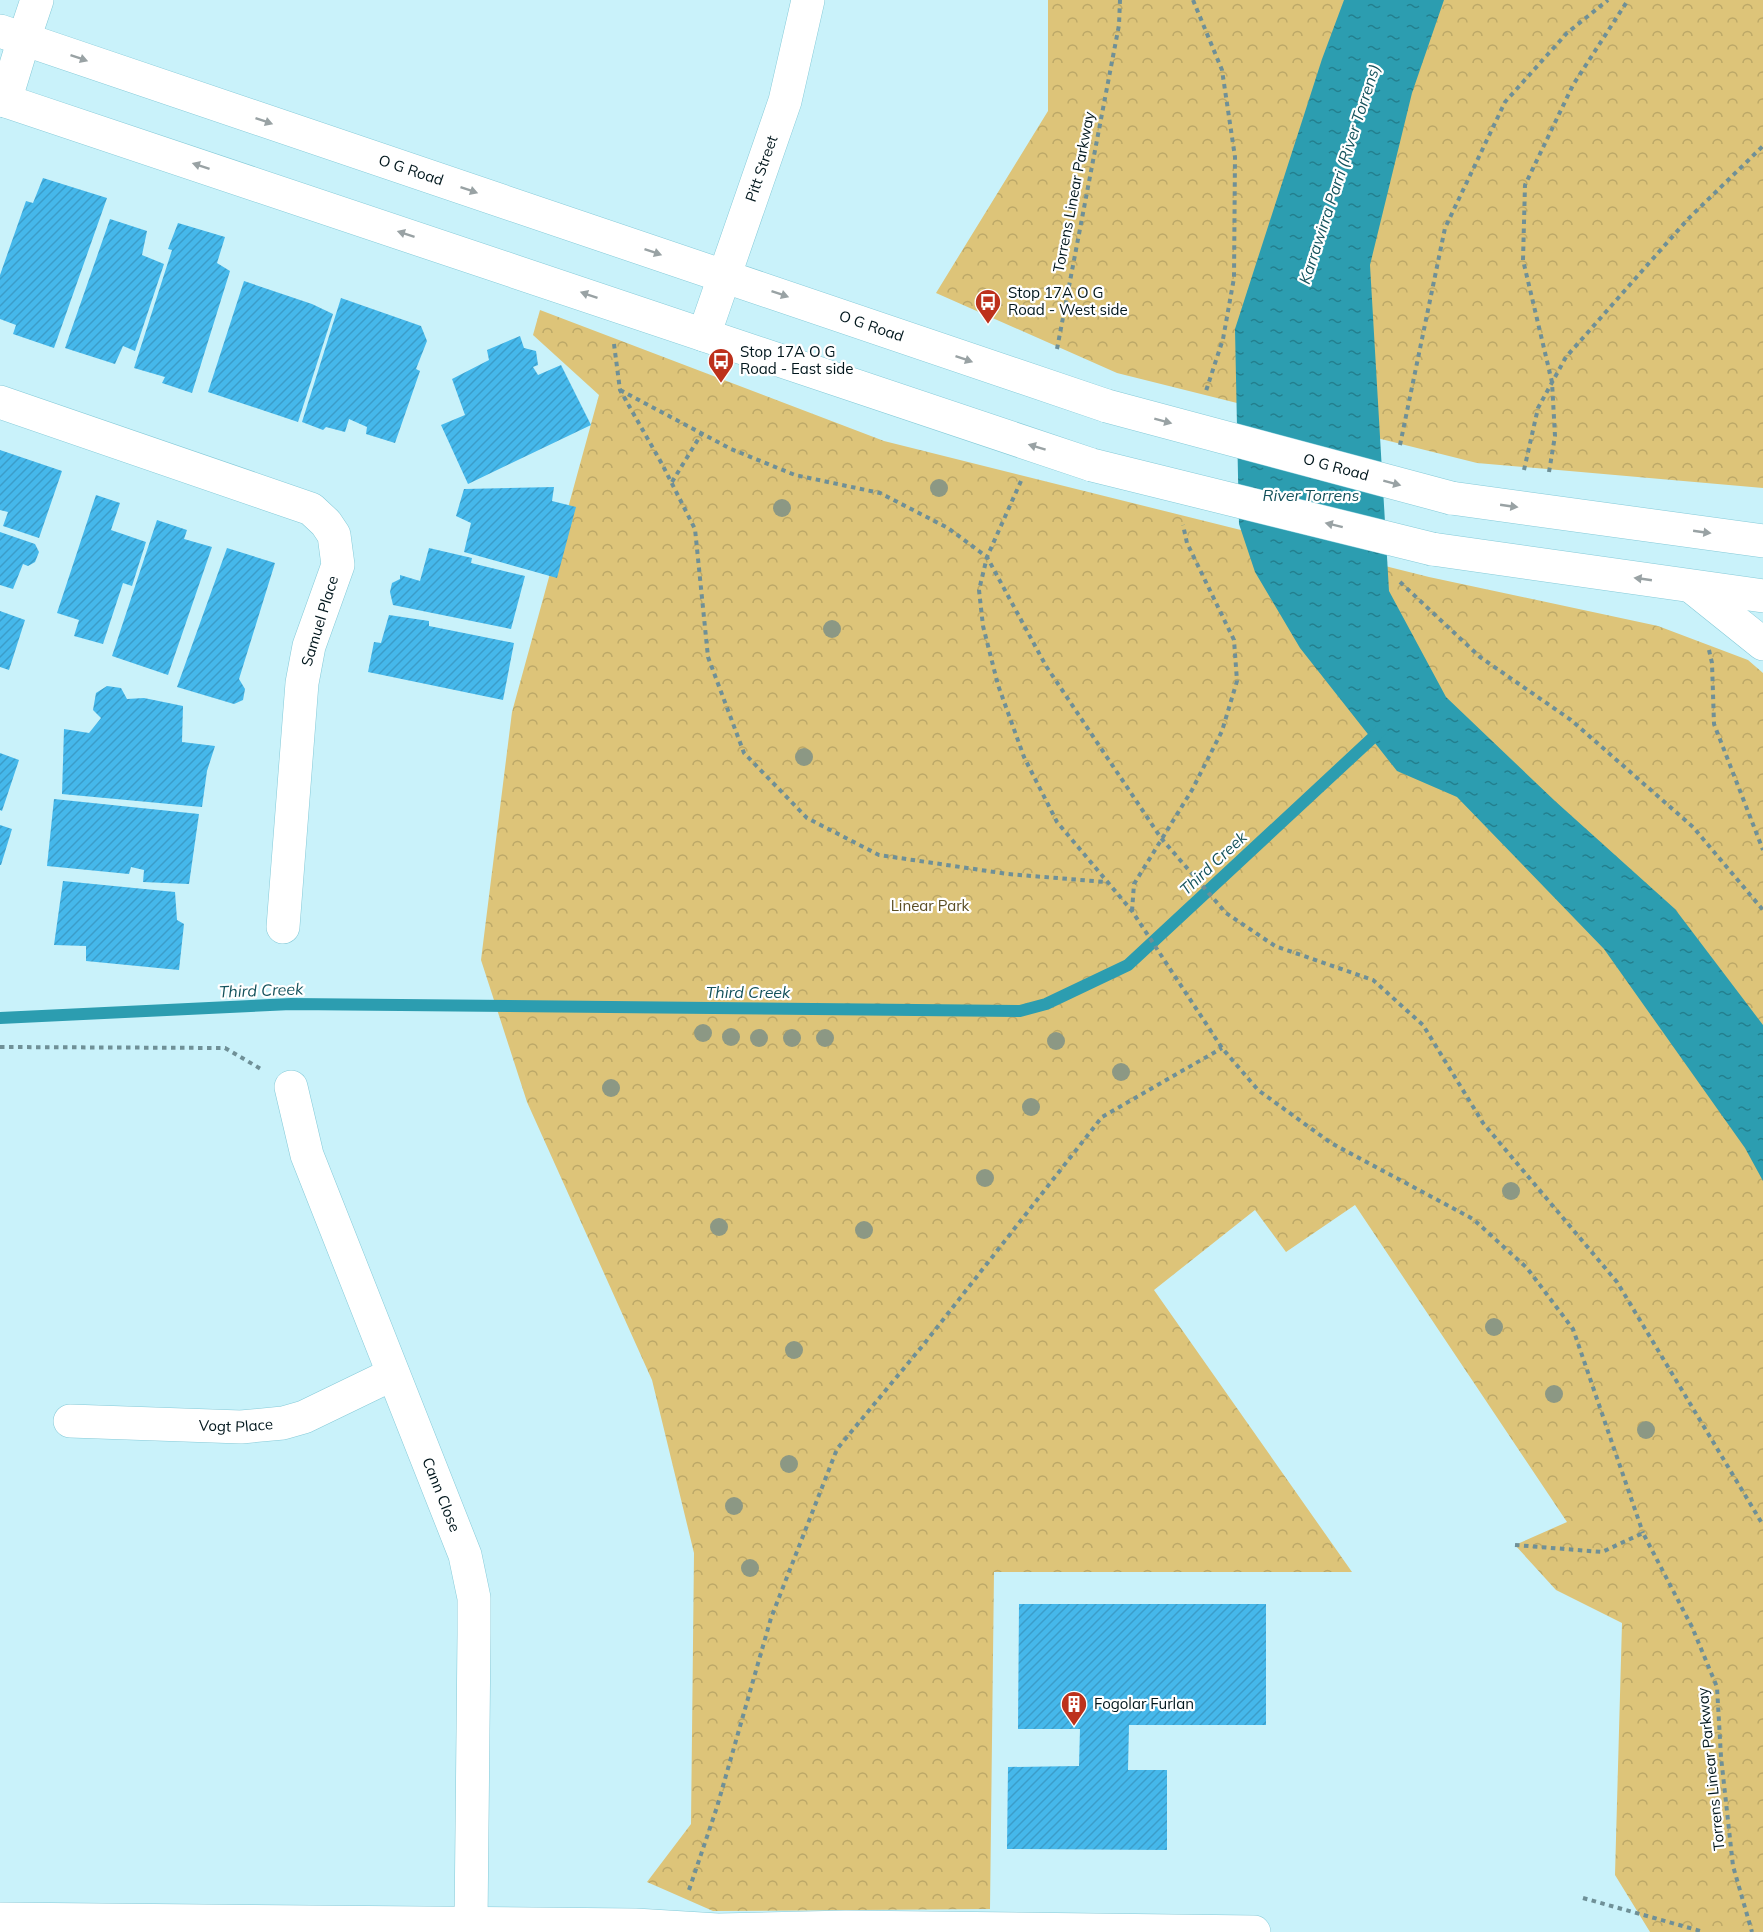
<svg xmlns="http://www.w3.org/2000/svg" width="1763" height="1932" viewBox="0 0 1763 1932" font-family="Mulish,sans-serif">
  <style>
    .park { fill: url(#park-crowns) }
    .water { fill: url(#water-ripples) }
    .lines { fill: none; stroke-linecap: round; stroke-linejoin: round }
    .stream { stroke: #2c9db0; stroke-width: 12 }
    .building { fill: url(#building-hatch) }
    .minor-casing { stroke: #85cad8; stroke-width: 34 }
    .secondary-casing { stroke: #85cad8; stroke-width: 34 }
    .path { stroke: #6f9097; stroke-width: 4; stroke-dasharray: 4.5 4.5; stroke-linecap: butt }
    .minor { stroke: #fff; stroke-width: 33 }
    .secondary { stroke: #fff; stroke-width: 33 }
    .secondary-bridge-casing { stroke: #85cad8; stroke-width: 34; stroke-linecap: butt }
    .secondary-bridge { stroke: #fff; stroke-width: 33 }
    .tree { fill: #8c9884 }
    .oneway { fill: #99a2a4 }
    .labels { text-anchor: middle; stroke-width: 4.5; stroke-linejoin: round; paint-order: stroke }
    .street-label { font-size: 15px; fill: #00161c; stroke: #fff }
    .poi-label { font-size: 15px; fill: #00161c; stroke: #fff; text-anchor: start }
    .park-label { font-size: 15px; fill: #5b4e24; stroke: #fff }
    .water-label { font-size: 16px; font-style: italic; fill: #14525c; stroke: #fff }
  </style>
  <defs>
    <pattern id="park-crowns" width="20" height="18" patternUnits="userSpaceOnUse" patternTransform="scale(1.5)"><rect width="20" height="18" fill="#ddc479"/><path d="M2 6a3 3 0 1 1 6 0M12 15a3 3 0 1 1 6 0" fill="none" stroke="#bca868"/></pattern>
    <pattern id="water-ripples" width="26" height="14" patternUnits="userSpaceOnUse" patternTransform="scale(1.5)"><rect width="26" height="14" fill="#2c9db0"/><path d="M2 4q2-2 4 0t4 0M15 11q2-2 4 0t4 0" fill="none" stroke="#237f8e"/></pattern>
    <pattern id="building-hatch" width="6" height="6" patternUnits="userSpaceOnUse" patternTransform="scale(1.5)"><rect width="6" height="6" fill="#45b8eb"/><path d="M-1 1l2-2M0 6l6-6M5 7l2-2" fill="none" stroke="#3b9dc9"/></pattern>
  </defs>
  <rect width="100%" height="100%" fill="#c9f2fa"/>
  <g class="park">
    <polygon points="1048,0 1763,0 1763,488 1477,463 1117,373 936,293 1048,111"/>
    <polygon points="540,310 884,441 1429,577 1658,626 1748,660 1763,673 1763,1932 1650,1932 1615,1875 1622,1623 1556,1590 1515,1545 1567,1522 1355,1205 1286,1252 1255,1210 1154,1290 1352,1572 994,1572 990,1909 713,1911 647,1882 691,1824 694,1553 652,1380 527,1102 481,960 512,712 599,395 533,335"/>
  </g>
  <polygon class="water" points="1344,0 1444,0 1412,93 1370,265 1389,591 1446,697 1555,801 1675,909 1763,1025 1763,1181 1745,1148 1604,949 1457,797 1397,771 1300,648 1255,572 1239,524 1235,329 1322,59"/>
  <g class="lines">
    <polyline class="stream" points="0,1018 291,1004 1020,1011 1046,1004 1128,965 1381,730"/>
  </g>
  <g class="building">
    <polygon points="43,178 107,198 54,348 13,334 16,325 0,319 0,275 26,201 33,203"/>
    <polygon points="110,219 147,231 142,255 164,264 135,351 123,346 115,364 65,348"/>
    <polygon points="178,223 225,237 217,263 230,271 192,393 162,383 165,377 134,368 172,250 168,249"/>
    <polygon points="244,281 312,304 333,314 298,422 208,392"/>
    <polygon points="341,298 421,326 427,341 416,369 420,371 395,443 366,434 367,427 349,419 345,432 326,427 323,430 302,422"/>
    <polygon points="520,336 524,348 536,351 538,365 533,367 538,375 561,365 591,425 468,484 441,425 465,415 452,379 489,360 487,350"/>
    <polygon points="0,450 62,471 39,538 3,526 8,512 0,510"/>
    <polygon points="554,487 552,501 576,507 557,578 464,552 471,523 456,516 464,489"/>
    <polygon points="96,495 120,503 111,530 146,542 132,586 123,583 103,644 74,636 79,620 57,613"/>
    <polygon points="157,520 187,530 184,539 212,547 168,675 112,656"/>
    <polygon points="0,532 35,544 39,552 35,562 28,566 23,564 13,589 0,585"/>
    <polygon points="227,548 275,563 239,679 245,689 243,700 234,704 177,687"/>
    <polygon points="429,548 472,558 471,563 525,576 511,629 393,605 390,592 392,583 400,579 400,575 420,581"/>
    <polygon points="0,611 25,620 9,670 0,667"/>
    <polygon points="389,615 429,621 429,626 514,643 503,700 368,672 374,642 381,643"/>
    <polygon points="107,686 121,688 127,699 144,698 183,706 182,742 215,746 207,771 202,807 62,794 64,729 89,733 101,718 93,710 96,693"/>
    <polygon points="0,753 19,760 2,811 0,810"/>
    <polygon points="54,799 199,814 189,884 143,882 144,870 131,867 129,874 47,866"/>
    <polygon points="0,825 12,829 1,865 0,865"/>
    <polygon points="63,881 175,892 177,920 184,924 179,970 86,961 86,946 54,945"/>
    <polygon points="1019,1604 1266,1604 1266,1725 1129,1725 1128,1770 1167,1770 1167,1850 1007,1849 1008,1767 1079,1766 1080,1729 1018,1729"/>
  </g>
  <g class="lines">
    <g class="minor-casing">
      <g id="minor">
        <polyline points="24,39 37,0"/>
        <path id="s1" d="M704 335 785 101 808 0"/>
        <polyline points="0,402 311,509 326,523 334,535 338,565 309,646 302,683 283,927"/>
        <path id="s2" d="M291 1087 307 1155 465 1555 474 1598V1634L471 1924"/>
        <path id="s3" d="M70 1421 241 1427 283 1423 304 1417 393 1374"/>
        <polyline points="0,1919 635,1925 718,1930 846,1927 1254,1932"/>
      </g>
    </g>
    <g class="secondary-casing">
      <g id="secondary">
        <path id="s4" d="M0 31 1107 406"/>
        <polyline points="0,99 1092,465"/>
        <polyline points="5,101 24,39"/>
        <polyline points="1451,498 1763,541"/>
        <polyline points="1432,549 1763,596"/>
        <polyline points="1692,587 1763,644"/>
      </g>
    </g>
    <g class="path">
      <polyline points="1193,0 1222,70 1235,157 1234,278 1223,339 1205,394"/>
      <polyline points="614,344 620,390 662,464 695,529 708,657 744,753 807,818 879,855 1008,874 1105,882"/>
      <polyline points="1057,349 1119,25 1120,0"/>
      <polyline points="620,390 731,449 795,475 880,493 948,528 987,557 1046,666 1161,838 1226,913 1275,946 1373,980 1423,1025 1483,1123 1617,1282 1763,1525"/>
      <polyline points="1400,445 1445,228 1505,102 1567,33 1608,0"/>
      <polyline points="1524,470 1538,408 1566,357 1688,219 1763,146"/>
      <polyline points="1549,472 1555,436 1552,382 1523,260 1525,185 1573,85 1628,0"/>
      <polyline points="1021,481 987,557 979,590 983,626 998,685 1024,757 1057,822 1132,911 1222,1048 1258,1090 1331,1143 1473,1219 1527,1268 1573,1329 1643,1533"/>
      <polyline points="672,482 702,433"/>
      <polyline points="1400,582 1480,657 1571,720 1693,827 1763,910"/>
      <polyline points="1709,650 1712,663 1714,724 1763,850"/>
      <polyline points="1132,911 1134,884 1192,790 1222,731 1237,681 1234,640 1187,543 1183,525"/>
      <polyline points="0,1047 225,1048 261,1069"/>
      <polyline points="1515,1545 1602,1552 1643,1533 1692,1627 1717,1687 1721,1757 1733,1866 1752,1932"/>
      <polyline points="689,1890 717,1807 771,1618 837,1449 924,1344 1102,1117 1222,1048"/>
      <polyline points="1583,1898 1704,1932"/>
    </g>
    <use href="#minor" class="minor"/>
    <use href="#secondary" class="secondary"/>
    <g class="secondary-bridge-casing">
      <g id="secondary-bridge">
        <path id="s5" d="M1107 406 1451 498"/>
        <polyline points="1092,465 1432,549"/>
      </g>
    </g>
    <use href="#secondary-bridge" class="secondary-bridge"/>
  </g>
  <g class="tree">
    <circle cx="939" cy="488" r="9"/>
    <circle cx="782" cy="508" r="9"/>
    <circle cx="832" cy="629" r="9"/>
    <circle cx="804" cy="757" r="9"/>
    <circle cx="703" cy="1033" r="9"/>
    <circle cx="731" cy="1037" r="9"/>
    <circle cx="759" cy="1038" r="9"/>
    <circle cx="792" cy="1038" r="9"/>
    <circle cx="825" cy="1038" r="9"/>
    <circle cx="1056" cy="1041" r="9"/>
    <circle cx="1121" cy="1072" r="9"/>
    <circle cx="611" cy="1088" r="9"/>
    <circle cx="1031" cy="1107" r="9"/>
    <circle cx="985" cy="1178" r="9"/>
    <circle cx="1511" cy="1191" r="9"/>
    <circle cx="719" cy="1227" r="9"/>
    <circle cx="864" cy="1230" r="9"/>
    <circle cx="1494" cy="1327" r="9"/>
    <circle cx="794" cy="1350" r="9"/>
    <circle cx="1554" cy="1394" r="9"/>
    <circle cx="1646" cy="1430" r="9"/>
    <circle cx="789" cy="1464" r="9"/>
    <circle cx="734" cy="1506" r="9"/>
    <circle cx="750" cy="1568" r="9"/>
  </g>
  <defs><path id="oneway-solid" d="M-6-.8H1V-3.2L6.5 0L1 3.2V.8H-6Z" transform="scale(1.5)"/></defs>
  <g class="oneway">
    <use href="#oneway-solid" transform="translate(79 58) rotate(19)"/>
    <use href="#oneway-solid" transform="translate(264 121) rotate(19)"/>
    <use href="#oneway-solid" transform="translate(201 166) rotate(-162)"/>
    <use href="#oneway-solid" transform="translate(469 190) rotate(19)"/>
    <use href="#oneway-solid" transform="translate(406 234) rotate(-162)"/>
    <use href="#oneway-solid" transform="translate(653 252) rotate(19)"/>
    <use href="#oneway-solid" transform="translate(780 294) rotate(19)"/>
    <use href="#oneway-solid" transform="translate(589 295) rotate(-161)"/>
    <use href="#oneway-solid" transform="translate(964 359) rotate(19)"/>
    <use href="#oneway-solid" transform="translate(1163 421) rotate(15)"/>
    <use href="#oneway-solid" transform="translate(1037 447) rotate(-163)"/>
    <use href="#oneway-solid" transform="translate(1392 483) rotate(15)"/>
    <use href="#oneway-solid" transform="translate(1509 506) rotate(8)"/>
    <use href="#oneway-solid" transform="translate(1334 525) rotate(-166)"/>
    <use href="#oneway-solid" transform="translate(1702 532) rotate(8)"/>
    <use href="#oneway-solid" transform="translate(1643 579) rotate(-172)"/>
  </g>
  <defs>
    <g id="bus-pin" transform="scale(1.35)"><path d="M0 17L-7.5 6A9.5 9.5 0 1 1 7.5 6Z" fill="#bd311c" stroke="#fff"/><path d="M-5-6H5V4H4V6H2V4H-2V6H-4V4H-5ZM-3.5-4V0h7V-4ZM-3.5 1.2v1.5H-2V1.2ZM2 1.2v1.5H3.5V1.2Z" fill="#fff"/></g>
    <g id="building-pin" transform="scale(1.35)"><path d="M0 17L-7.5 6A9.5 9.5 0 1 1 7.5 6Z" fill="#bd311c" stroke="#fff"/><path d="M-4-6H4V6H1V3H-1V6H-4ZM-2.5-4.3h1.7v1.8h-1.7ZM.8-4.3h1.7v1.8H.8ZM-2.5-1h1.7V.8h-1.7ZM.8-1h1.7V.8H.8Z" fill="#fff"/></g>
  </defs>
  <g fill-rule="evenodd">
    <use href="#bus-pin" x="988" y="302"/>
    <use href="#bus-pin" x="721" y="361"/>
    <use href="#building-pin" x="1074" y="1704"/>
  </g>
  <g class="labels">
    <g class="street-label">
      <text dy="5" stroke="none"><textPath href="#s1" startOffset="176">Pitt Street</textPath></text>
      <text dy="5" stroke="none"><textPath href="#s4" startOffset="434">O G Road</textPath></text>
      <text transform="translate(1074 192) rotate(-79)" y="5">Torrens Linear Parkway</text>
      <text dy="5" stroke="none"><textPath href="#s4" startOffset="920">O G Road</textPath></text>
      <text dy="5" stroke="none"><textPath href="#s5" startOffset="237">O G Road</textPath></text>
      <text transform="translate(320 621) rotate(-73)" y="5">Samuel Place</text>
      <text dy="5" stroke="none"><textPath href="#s3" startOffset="166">Vogt Place</textPath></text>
      <text dy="5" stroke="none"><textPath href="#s2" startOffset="435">Cann Close</textPath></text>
      <text transform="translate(1711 1769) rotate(-96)" y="5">Torrens Linear Parkway</text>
    </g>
    <g class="poi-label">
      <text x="1008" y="298">Stop 17A O G<tspan x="1008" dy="17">Road - West side</tspan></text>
      <text x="740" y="357">Stop 17A O G<tspan x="740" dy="17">Road - East side</tspan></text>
      <text x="1094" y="1709">Fogolar Furlan</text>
    </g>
    <g class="park-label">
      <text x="930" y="911">Linear Park</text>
    </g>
    <g class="water-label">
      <text transform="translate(1339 174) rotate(-72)" y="6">Karrawirra Parri (River Torrens)</text>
      <text x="1311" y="501">River Torrens</text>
      <text transform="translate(1213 863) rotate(-43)" y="6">Third Creek</text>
      <text transform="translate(261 990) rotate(-2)" y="6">Third Creek</text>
      <text x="748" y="998">Third Creek</text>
    </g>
  </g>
</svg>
